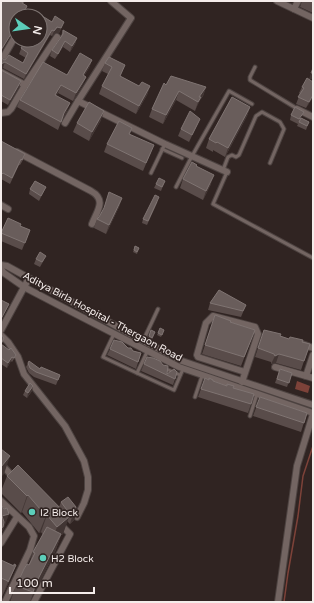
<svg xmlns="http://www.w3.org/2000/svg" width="314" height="603" viewBox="0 0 314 603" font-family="'Varela Round',sans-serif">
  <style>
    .water { fill: #7d4239 }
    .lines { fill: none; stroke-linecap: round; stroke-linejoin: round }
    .stream { stroke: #7d4239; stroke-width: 1.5 }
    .service-casing { stroke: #4d4341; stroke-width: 5 }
    .minor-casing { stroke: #4d4341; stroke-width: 8 }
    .service { stroke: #736562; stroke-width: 3 }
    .minor { stroke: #736562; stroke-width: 6 }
    .wall { fill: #594c4a }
    .shaded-wall { fill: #413533 }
    .building { fill: #695d5b; stroke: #7f7472 }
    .poi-dot { fill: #5cceba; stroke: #302422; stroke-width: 1.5 }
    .labels { text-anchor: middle; stroke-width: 3.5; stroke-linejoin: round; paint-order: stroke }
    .street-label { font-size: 10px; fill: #f4ecea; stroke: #302422 }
    .poi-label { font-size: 10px; fill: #f4ecea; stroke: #302422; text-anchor: start }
  </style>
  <rect width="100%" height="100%" fill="#302422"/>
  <polygon class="water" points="297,381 310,386 308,393 295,389"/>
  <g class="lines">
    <polyline class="stream" points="284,602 288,573 298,516 303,476 313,446"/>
    <g class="service-casing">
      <g id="service">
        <polyline points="255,67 250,77 250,80 296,108"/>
        <polyline points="162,149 182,158"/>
        <polyline points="223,170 228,157 232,155 236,157 239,155 256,116 262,112 280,122 284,129 270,163"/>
        <polyline points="227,172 213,204 313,258"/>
        <polyline points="151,173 165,144"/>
        <polyline points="176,187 192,156 229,91 252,104"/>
        <polyline points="114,334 103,357 137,373 148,350"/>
        <polyline points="143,341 158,309"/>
        <polyline points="164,368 180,375"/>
        <polyline points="137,373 174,390 183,369"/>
        <polyline points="195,397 202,376"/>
        <polyline points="250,416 257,394"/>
      </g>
    </g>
    <g class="minor-casing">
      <g id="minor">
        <polyline points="111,1 131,18 78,101 165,144 227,172"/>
        <polyline points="277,1 313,18"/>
        <polyline points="294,9 298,1"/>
        <polyline points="1,61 16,35"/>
        <polyline points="1,72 25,85 57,37"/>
        <polyline points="297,109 313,117"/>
        <polyline points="1,113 8,112 11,109 25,85"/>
        <polyline points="65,123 78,101"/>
        <path d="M17 152 91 191C107 200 97 211 92 224"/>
        <polyline points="1,205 8,209"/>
        <polyline points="1,265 7,266 136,337 182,361 313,405"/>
        <polyline points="1,269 4,273 24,287 70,311 179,367 313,413"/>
        <polyline points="1,330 29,278"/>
        <polyline points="1,335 8,342 18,357 24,374 65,426 84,461 88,477 88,490 84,503 77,517"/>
        <polyline points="302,344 313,348"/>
        <polyline points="275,367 313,378"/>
        <polyline points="306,376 313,355"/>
        <polyline points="242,382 258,334 255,327 213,316 206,323 197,355 198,357 245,372"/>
        <polyline points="1,464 14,478"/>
        <polyline points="1,501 29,527 34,536 30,550 5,602"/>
        <polyline points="1,543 17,517"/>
        <polyline points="34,602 70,534 60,524"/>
        <polyline points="278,602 297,466 313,414"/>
      </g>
    </g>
    <use href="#service" class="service"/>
    <use href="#minor" class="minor"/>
  </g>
  <g class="wall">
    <polygon points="1,1 25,1 23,4 26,13 62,27 59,33 55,33 52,36 50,35 24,79 3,68 1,68 1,58 23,63 26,58 19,54 23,44 24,40 40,40 16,16 16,31 13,31 1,52"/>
    <polygon points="302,1 313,1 313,13 300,7"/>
    <polygon points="63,30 77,38 75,44 70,52 63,47 55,59 50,56 52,50 61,36"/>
    <polygon points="92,60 89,68 84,76 86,77 83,84 73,101 58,93 56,96 67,111 62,120 58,130 17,107 20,100 67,75"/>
    <polygon points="105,63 125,65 120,76 139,86 150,86 147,95 136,114 99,94 102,86 108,74 102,71"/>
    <polygon points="1,70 21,81 19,87 8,105 1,101"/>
    <polygon points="313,82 313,97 306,108 296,104 300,94 299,93 302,87"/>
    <polygon points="166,85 206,87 203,96 200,100 197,106 195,111 176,100 163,124 149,117 152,109"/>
    <polygon points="250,107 247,116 225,157 213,150 213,152 206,148 209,139"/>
    <polygon points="291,115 301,118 309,122 306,130 297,126 301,118 298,124 290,120"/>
    <polygon points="200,119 189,142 178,136 181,129"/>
    <polygon points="101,120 89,141 73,132 77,123"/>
    <polygon points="132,128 130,134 151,152 143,171 104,152 107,144"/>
    <polygon points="1,141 25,154 23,160 20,165 19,165 10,184 1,179"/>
    <polygon points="196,166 211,184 203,200 180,188 183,179"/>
    <polygon points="165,181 161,191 154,188 156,184"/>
    <polygon points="46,187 39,201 29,194 30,189"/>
    <polygon points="122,198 119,207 106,234 94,228 97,219"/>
    <polygon points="158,201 147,225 142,223 143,219"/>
    <polygon points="8,218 20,226 30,230 22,250 1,241 1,234"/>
    <polygon points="135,246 139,248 137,254 133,252"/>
    <polygon points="36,259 44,260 40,267 34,264"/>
    <polygon points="210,303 246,305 241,317 208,310"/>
    <polygon points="215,315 230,322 255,330 241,366 202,354"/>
    <polygon points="160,328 164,330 161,337 157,335"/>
    <polygon points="151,330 155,332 152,340 148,338"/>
    <polygon points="264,330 289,339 302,342 304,361 301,370 276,363 271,364 271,362 255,357"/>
    <polygon points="1,334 2,343 1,345 16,355 14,359 12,362 11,361 7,368 1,364"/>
    <polygon points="128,348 133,351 141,353 136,369 107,355 110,349"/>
    <polygon points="28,363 40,369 60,375 56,385 34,377 29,373 26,367"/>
    <polygon points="144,364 167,374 175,379 173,385 141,371"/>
    <polygon points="280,369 292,373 287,387 275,383"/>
    <polygon points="205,378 233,388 251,404 248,413 198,397"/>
    <polygon points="25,391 32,391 27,398 23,395"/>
    <polygon points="260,397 307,413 301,432 253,416"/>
    <polygon points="7,476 59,507 61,502 75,511 74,520 70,524 67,521 63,534 61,535 55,552 32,597 30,602 10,602 16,586 29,565 33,552 43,535 41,532 39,533 22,512 21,513 1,493 1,491"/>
    <polygon points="1,560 14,566 16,565 9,582 1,599 2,598 1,597"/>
  </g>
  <g class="shaded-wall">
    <polygon points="64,22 62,27 59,33 55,33 52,36 54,31"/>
    <polygon points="15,26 16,26 16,31 13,31 1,52 1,50"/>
    <polygon points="52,30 50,35 24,79 26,74"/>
    <polygon points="77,38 75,44 70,52 72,46"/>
    <polygon points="65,41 63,47 55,59 58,54"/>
    <polygon points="92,60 89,68 80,83 83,75"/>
    <polygon points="5,62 3,68 1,68 1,64"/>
    <polygon points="311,73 313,73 313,77 312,79 309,79"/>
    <polygon points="86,77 83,84 73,101 76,93"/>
    <polygon points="21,81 19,87 8,105 10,100"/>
    <polygon points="61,85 58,93 52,103 55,95"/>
    <polygon points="150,86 147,95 136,114 139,106"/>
    <polygon points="206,87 203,96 200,100 197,106 195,111 198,102 199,97"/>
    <polygon points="179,91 176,100 163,124 166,115"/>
    <polygon points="313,95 313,97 306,108 309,102"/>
    <polygon points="70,103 67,111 61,121 64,113"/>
    <polygon points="250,107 247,116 225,157 228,148"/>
    <polygon points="104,111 101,120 89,141 92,132"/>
    <polygon points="214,175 211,184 203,200 206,191"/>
    <polygon points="122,198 119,207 106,234 109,225"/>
    <polygon points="279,354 276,363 271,364 275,356"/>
    <polygon points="12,357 11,361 7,368 8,363"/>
    <polygon points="33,386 32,391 27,398 28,393"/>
    <polygon points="10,456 4,474 1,477 1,467"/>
    <polygon points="28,495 22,512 21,513 27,496"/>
    <polygon points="9,514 3,531 1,532 1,533 1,520 2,516"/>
    <polygon points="77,514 74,520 70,524 72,517"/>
    <polygon points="47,515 41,532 39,533 46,516"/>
    <polygon points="69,517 63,534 61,535 55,552 32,597 57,527"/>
    <polygon points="16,565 9,582 1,599 8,582"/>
  </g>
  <g class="building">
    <polygon points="1,1 23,1 22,3 27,6 25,10 26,13 30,15 34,11 52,22 55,16 64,22 61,28 57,27 54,31 52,30 26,74 5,62 1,64 1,58 5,60 9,55 23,63 28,53 21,48 26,40 40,40 40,16 16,16 16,26 1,50"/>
    <polygon points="63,30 77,38 72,46 65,41 58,54 52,50 63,34"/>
    <polygon points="80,53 92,60 83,75 86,77 76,93 61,85 55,95 70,103 64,113 61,122 20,100 43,62 67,75"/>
    <polygon points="109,57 125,65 120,76 139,86 142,82 150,86 139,106 102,86 112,67 105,63"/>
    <polygon points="313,68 313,73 311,73"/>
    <polygon points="1,70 21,81 10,100 1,95"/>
    <polygon points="171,76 206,87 199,97 201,97 198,102 179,91 166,115 152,109 164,83 166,85"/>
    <polygon points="307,78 313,82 313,95 309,102 298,97 304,88 302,87"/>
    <polygon points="232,97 250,107 228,148 217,142 216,143 209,139"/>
    <polygon points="89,102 104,111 92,132 77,123"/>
    <polygon points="295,107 304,112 299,119 291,115"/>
    <polygon points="190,111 200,119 192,135 181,129"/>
    <polygon points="301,118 309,122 307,126 299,122"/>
    <polygon points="119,121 132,128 129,134 154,145 146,163 107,144"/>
    <polygon points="1,141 25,154 22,160 21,159 12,178 3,173 2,174 1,174"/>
    <polygon points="192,162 197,165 196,166 214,175 206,191 183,179"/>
    <polygon points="159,178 165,181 162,187 156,184"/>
    <polygon points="35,181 46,187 41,196 30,189"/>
    <polygon points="109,192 122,198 109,225 97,219 99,217 104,208"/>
    <polygon points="155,195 159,197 148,221 143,219"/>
    <polygon points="8,218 21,224 20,226 30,230 25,243 1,233"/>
    <polygon points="135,246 139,248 137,252 134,250"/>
    <polygon points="40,252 46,256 42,262 36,259"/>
    <polygon points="219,290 246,305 243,311 210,303"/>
    <polygon points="1,300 9,304 1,319"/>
    <polygon points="215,315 231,321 230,322 255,330 244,357 205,345"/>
    <polygon points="160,328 164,330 162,335 158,333"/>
    <polygon points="151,330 155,332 152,338 149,336"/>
    <polygon points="264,330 281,334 280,336 289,339 290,337 303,340 302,342 310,344 304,361 279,354 275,356 274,354 258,348"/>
    <polygon points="1,334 4,338 1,344"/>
    <polygon points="114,340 122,342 128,348 131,348 133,351 141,353 138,362 110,349"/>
    <polygon points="1,344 9,350 11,348 16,355 14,358 12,357 8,363 1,358"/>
    <polygon points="147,357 153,358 160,361 163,365 168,366 167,374 174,369 177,372 175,379 144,364"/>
    <polygon points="29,361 40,369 41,367 60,375 58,380 36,372 30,368 28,363"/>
    <polygon points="280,369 292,373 289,383 277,379"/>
    <polygon points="205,378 209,380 209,378 213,380 213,381 227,386 227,384 234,386 233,388 254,394 251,404 201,389"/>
    <polygon points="30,383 33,386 28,393 25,391"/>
    <polygon points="260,397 307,413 304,423 256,407"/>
    <polygon points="1,449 10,456 1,467"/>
    <polygon points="18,465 69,517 57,527 47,515 46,516 28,495 27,496 7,476"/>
    <polygon points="68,497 76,507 75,511 77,514 72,517 61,502"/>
    <polygon points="1,505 2,506 4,509 7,508 9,514 2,516 4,522 3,527 1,528"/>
    <polygon points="47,527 61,534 36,583 33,592 16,586 24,569 27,564 29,565 35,553 33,552"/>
    <polygon points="1,560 14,566 14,564 16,565 8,582 8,581 1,578"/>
  </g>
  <g class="poi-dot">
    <circle cx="32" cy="512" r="4"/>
    <circle cx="43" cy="558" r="4"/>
  </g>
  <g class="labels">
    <g class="street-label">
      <text transform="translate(103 316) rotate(28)" y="4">Aditya Birla Hospital - Thergaon Road</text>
    </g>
    <g class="poi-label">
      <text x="40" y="516">I2 Block</text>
      <text x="51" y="562">H2 Block</text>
    </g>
  </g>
  <rect width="314" height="603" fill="none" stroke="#f4ecea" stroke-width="4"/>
  <g transform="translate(28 28) rotate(103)"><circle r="19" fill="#302422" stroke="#7e7472"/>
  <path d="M0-3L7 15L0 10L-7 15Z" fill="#5cceba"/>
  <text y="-6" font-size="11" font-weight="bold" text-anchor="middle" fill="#f4ecea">N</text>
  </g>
  <path d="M10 587v6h84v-6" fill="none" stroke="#f4ecea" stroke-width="2"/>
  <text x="16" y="587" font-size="12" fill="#f4ecea" stroke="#302422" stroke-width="3" paint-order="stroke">100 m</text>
</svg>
